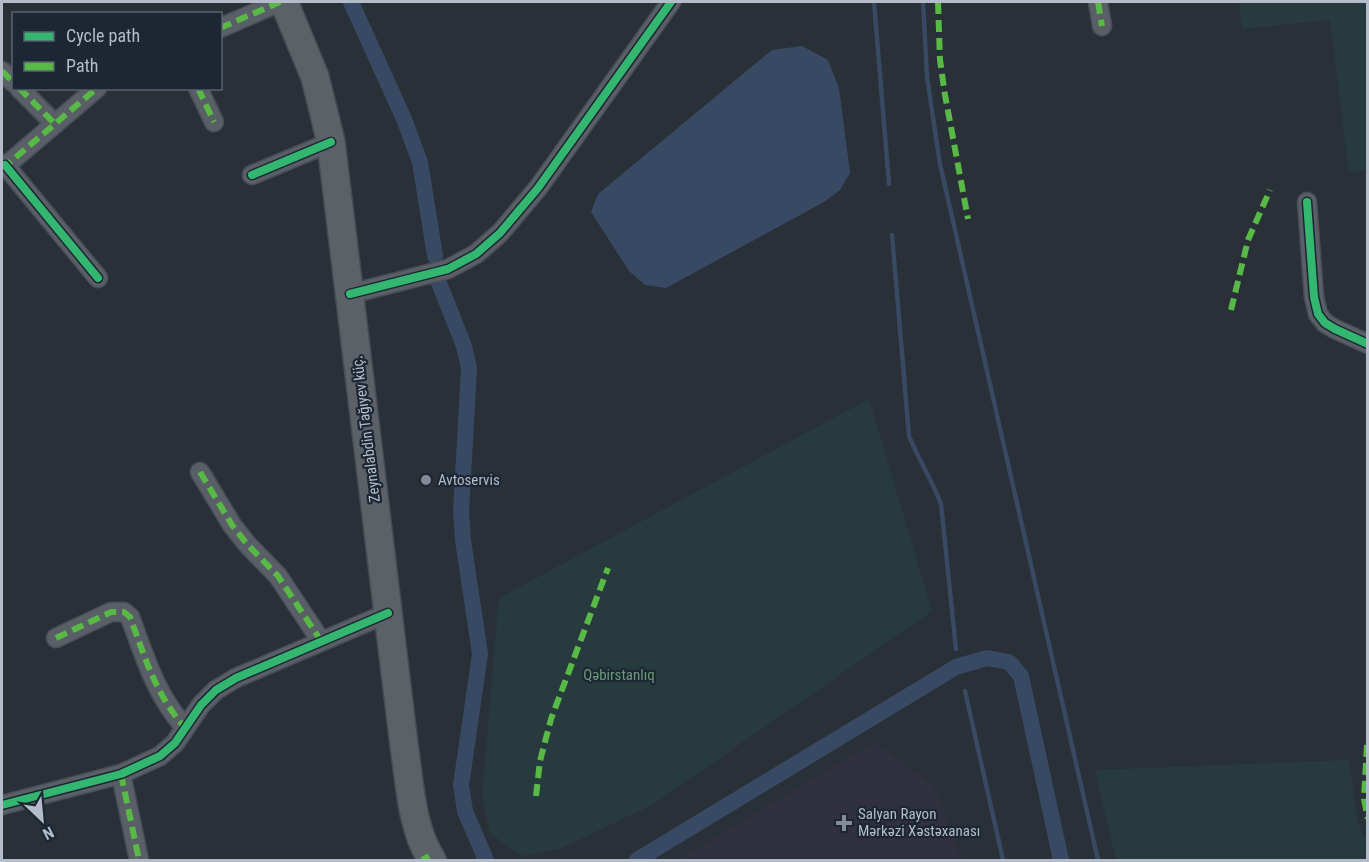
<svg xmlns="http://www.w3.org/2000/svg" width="1369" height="862" viewBox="0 0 1369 862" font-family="'Roboto Condensed',sans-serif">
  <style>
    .medical { fill: #31303e }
    .green { fill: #273a3e }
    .water { fill: #384963 }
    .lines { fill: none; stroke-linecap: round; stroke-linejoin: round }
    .stream { stroke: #384963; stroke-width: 4.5 }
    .canal { stroke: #384963; stroke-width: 16 }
    .street-casing { stroke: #484c53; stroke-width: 21 }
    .primary-casing { stroke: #484c55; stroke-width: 30 }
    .street { stroke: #5a5e66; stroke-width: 18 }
    .primary { stroke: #5c6168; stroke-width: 27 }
    .quiet { stroke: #58b947; stroke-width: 6; stroke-dasharray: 12 6; stroke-linecap: butt }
    .cycleway-casing { stroke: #1d2633; stroke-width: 11 }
    .cycleway { stroke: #33b770; stroke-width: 8 }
    .poi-dot { fill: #848b96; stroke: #1d2633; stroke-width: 2 }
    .labels { text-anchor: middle; stroke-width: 4.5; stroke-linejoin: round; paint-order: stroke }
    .street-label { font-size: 15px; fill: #b4bcc9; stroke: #1d2633 }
    .poi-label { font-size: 15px; fill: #b4bcc9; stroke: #1d2633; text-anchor: start }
    .park-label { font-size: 15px; fill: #6b9a76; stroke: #1d2633 }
  </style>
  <rect width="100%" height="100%" fill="#2a3038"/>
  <polygon class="medical" points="874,742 934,786 962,860 678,860"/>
  <g class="green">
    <polygon points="1239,2 1367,2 1367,170 1349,173 1330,20 1242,29"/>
    <polygon points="869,399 932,611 652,805 560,849 521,856 490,833 482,796 499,598"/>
    <polygon points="1349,760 1357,819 1367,843 1367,860 1116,860 1095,770"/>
  </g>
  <polygon class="water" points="802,46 828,60 839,88 850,173 840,190 824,202 666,288 645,285 629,271 591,212 598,194 772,50"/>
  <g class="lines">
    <g class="stream">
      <polyline points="874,2 889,184"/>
      <polyline points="923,2 927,77 940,164 1098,860"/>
      <path d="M892 235 909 436C919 460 932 480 941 504L956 649"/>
      <polyline points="965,691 1003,860"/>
    </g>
    <g class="canal">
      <polyline points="351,2 404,119 420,162 435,256"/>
      <polyline points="439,283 464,346 469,368 461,512 463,540 480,654 461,785 465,811 486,860"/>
      <polyline points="637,860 956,667 987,658 1009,662 1021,676 1061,860"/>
    </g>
    <g class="street-casing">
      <g id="street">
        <polyline points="1098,2 1102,26"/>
        <polyline points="220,28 280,2"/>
        <polyline points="2,71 14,83"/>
        <polyline points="19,88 55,124"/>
        <polyline points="198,88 214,122"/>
        <polyline points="5,165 98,278"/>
        <polyline points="2,169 97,88"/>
        <polyline points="252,175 331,142"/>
        <polyline points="1307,202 1314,297 1318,314 1325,323 1335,329 1368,344"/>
        <polyline points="350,294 448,269 476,254 500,233 538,188 671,2"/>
        <polyline points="200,472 232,525 247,544 278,576 321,641"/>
        <path d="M56 638 111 612H124L130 617C146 660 155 693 185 728"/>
        <polyline points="121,774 139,860"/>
        <polyline points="2,805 121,774 160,756 175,743 201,705 216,690 236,678 388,613"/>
      </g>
    </g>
    <g class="primary-casing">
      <path id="primary" d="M284 2 315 77 331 142 404 745C410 783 411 828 432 860"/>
    </g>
    <use href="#street" class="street"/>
    <use href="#primary" class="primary"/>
    <g class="quiet">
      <polyline points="938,2 940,60 945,95 968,219"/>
      <polyline points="1098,2 1102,26"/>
      <polyline points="220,28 280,2"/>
      <polyline points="2,71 14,83"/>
      <polyline points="19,88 55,124"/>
      <polyline points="198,88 214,122"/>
      <polyline points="2,169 97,88"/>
      <polyline points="1231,310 1248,240 1270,190"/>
      <polyline points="200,472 232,525 247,544 278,576 321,641"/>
      <path d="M56 638 111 612H124L130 617C146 660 155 693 185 728"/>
      <polyline points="1367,745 1364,799 1368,819"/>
      <polyline points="121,774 139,860"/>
      <polyline points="536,796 540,761 551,719 608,568"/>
      <polyline points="422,860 429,856"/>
    </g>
    <g class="cycleway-casing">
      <g id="cycleway">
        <polyline points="5,165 98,278"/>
        <polyline points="252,175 331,142"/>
        <polyline points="1307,202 1314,297 1318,314 1325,323 1335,329 1368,344"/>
        <polyline points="350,294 448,269 476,254 500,233 538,188 671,2"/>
        <polyline points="2,805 121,774 160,756 175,743 201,705 216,690 236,678 388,613"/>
      </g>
    </g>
    <use href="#cycleway" class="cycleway"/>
  </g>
  <g class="poi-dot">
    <circle cx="426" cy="480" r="6"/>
    <path d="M841 814h6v6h6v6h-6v6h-6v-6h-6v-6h6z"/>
  </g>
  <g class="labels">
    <g class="street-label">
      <text transform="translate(366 429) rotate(-97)" y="5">Zeynalabdin Tağıyev küç.</text>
    </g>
    <g class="poi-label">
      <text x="438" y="485">Avtoservis</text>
      <text x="858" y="819">Salyan Rayon<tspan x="858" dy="17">Mərkəzi Xəstəxanası</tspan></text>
    </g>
    <g class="park-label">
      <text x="619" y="680">Qəbirstanlıq</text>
    </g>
  </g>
  <rect width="1369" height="862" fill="none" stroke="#b4bcc9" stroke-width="6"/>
  <rect x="12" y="12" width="210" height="78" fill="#1d2633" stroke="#59626f" stroke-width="1.5"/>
  <rect x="24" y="32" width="30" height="9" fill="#33b770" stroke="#59626f" stroke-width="1.5"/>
  <text x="66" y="42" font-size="18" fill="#b4bcc9">Cycle path</text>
  <rect x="24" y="62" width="30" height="9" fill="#58b947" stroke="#59626f" stroke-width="1.5"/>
  <text x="66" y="72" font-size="18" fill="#b4bcc9">Path</text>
  <g transform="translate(42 820) rotate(154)" stroke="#1d2633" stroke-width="4.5" paint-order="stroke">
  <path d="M0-4.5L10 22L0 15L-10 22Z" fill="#b4bcc9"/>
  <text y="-9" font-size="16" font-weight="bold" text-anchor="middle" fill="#b4bcc9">N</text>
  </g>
</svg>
